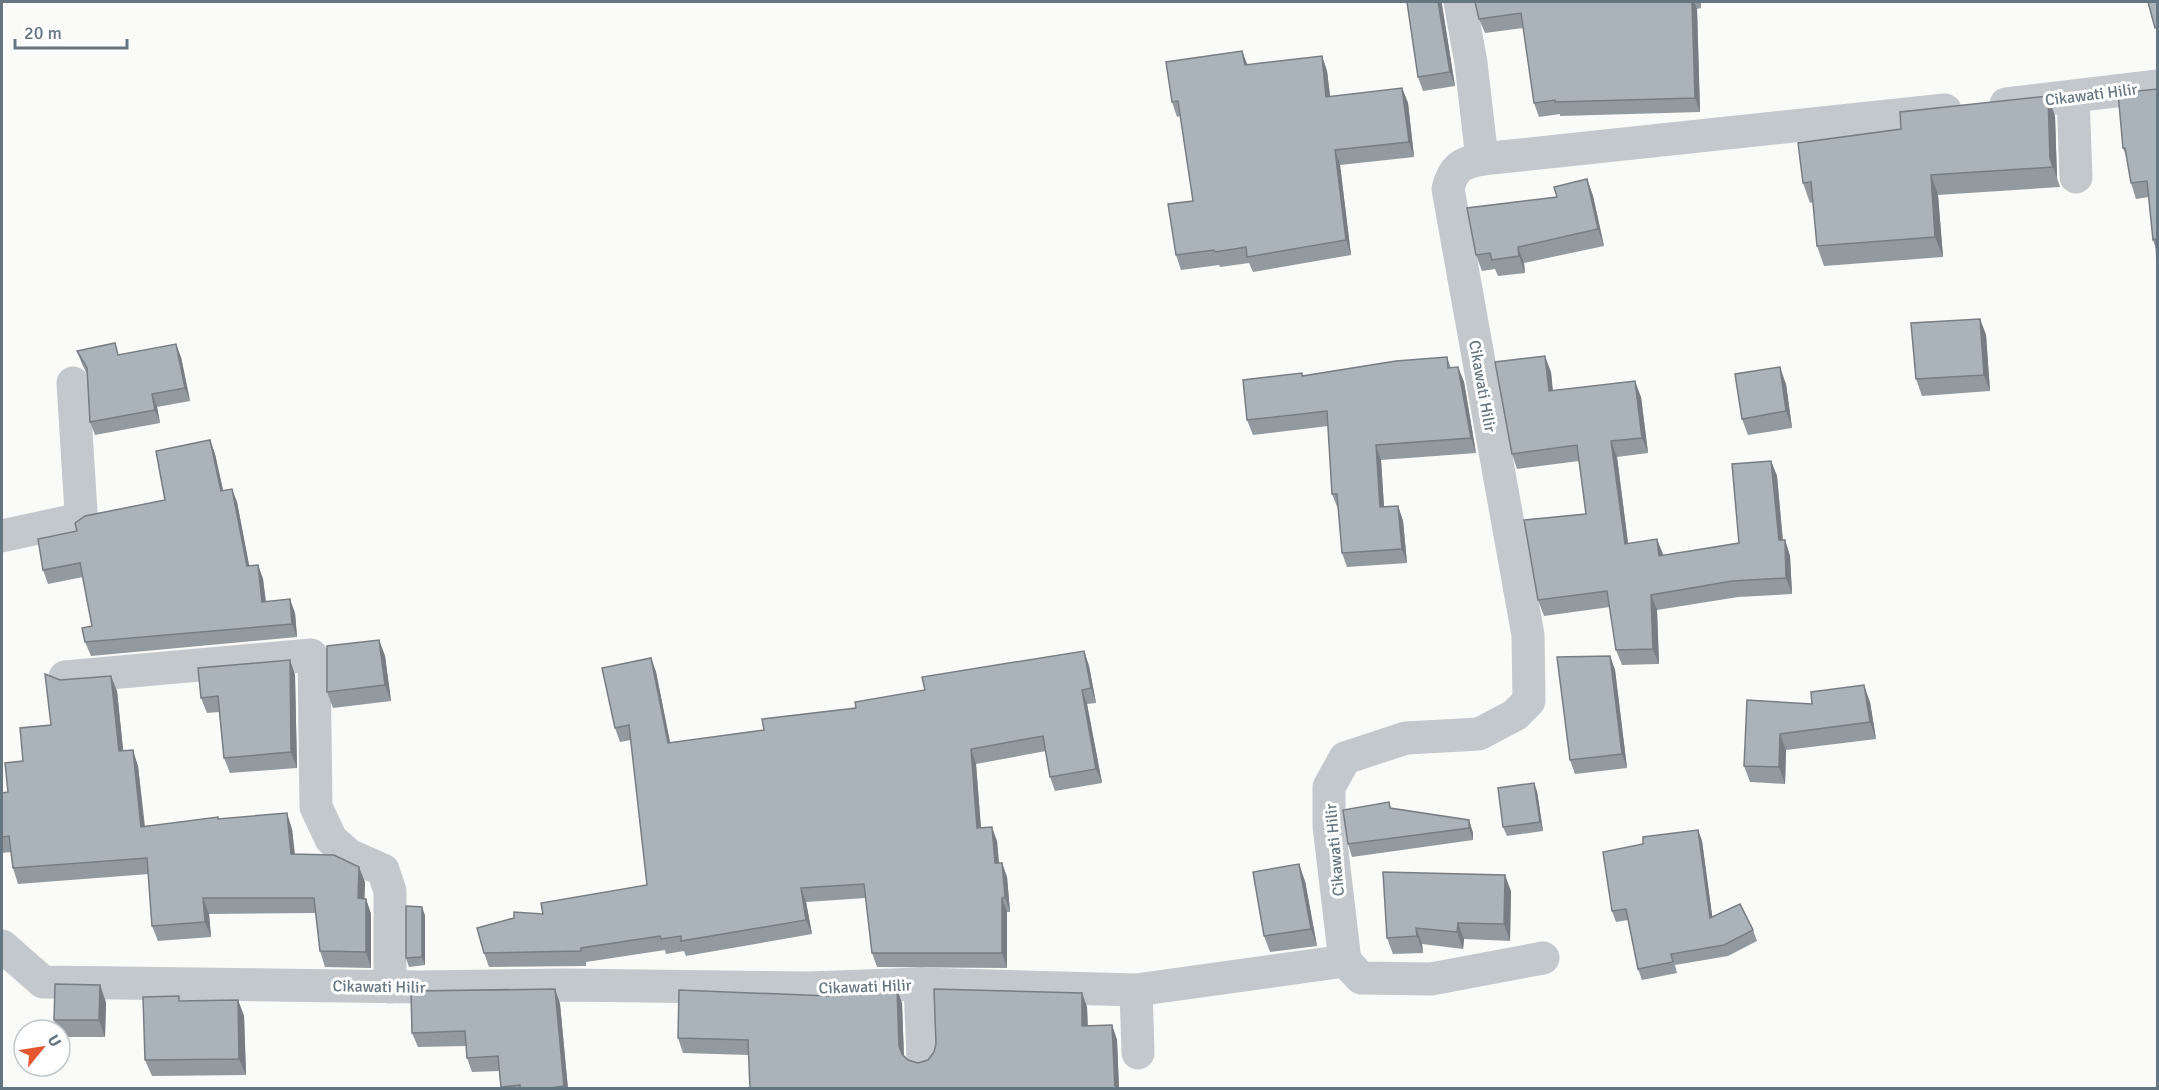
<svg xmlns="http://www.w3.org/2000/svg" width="2159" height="1090" viewBox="0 0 2159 1090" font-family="Signika,sans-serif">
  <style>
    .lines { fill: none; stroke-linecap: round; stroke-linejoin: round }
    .minor { stroke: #c3c8cc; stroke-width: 33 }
    .wall { fill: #929a9f }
    .shaded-wall { fill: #777d82 }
    .building { fill: #aab3b9; stroke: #777d82; stroke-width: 1.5 }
    .labels { text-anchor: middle; stroke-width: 6; stroke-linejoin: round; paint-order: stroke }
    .street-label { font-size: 16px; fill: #657683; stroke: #fff }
  </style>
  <rect width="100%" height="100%" fill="#fafaf8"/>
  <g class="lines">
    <g class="minor">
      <polyline points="1460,2 1471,63 1482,159"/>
      <polyline points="2073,97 2076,177"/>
      <polyline points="2006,104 2158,86"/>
      <polyline points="2,536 71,521 81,512 73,383"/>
      <polyline points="65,677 311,655 314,659 316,807 331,839 349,855 383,870 390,891 390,987"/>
      <polyline points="2,946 43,982 419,987 565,985 808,988 920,984 1136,990 1345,961"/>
      <path d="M1345 961 1329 826V787L1345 758 1406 738 1479 734 1515 715 1529 701 1528 635 1448 189C1453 168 1461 163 1482 159L1945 110"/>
      <polyline points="1345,961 1361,978 1431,979 1543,958"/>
      <polyline points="920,984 923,1059"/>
      <polyline points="1136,990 1138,1053"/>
    </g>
  </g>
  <g class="wall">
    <polygon points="1407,2 1442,2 1442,5 1455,86 1423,91 1418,77"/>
    <polygon points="1475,2 1701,2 1701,8 1697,9 1700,112 1560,116 1560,114 1539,117 1534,103 1523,28 1485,33 1479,19"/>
    <polygon points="1322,56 1327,71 1330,97 1402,88 1408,103 1414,157 1340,165 1351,255 1253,272 1249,263 1220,267 1219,265 1181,270 1176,255 1193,201 1180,116 1177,117 1172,102 1247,65"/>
    <polygon points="2157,89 2156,249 2153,240 2149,197 2136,199 2131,183 2127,158 2123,148"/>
    <polygon points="2055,116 2057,178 2060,187 1938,195 1943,257 1824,266 1817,246 1813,202 1810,203 1803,183"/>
    <polygon points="1587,179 1593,196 1604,246 1524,263 1525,273 1498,276 1495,269 1482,271 1476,255 1557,197"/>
    <polygon points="1980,319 1986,335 1990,391 1922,396 1916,379"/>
    <polygon points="77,351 119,355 181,357 190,401 157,407 160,423 95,435 90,422 87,374 82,364"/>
    <polygon points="1447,357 1451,368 1458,367 1464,382 1476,453 1381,460 1384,507 1398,506 1403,521 1407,563 1347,567 1342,553 1338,509 1332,494 1328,426 1253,435 1247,420 1303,376"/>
    <polygon points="1551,372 1553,391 1641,397 1648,453 1617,457 1628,543 1663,555 1739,543 1771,461 1777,476 1783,540 1785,540 1790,556 1792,594 1738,597 1657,610 1659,664 1622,665 1616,650 1610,607 1544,616 1538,600 1586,514 1579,461 1517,469 1512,454"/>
    <polygon points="1786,384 1792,428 1748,435 1742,419"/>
    <polygon points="210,440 215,454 223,490 237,502 249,566 258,565 263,579 266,601 295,613 297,637 91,656 85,642 92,626 83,577 48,584 43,570 77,531 165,500"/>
    <polygon points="379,640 385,656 391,701 333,708 327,692"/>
    <polygon points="1084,651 1089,666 1096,703 1087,704 1102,783 1055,791 1050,777 1046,751 976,764 981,828 997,841 999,863 1002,863 1007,877 1010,912 1007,912 1007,968 877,967 872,953 866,898 806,902 812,934 686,956 684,951 666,954 665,950 586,962 586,966 489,967 484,953 543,914 647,885 631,740 620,742 615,728 651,658 656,672 670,743 764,730"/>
    <polygon points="1610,656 1615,670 1627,768 1575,774 1570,760"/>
    <polygon points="290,660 295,675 297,768 230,773 224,758 219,712 207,713 201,698"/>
    <polygon points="60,680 117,691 123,751 138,766 145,826 219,819 292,829 295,854 365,882 364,899 366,899 371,914 371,968 325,967 320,951 316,913 209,914 211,937 158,941 152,926 149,874 18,884 13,868 11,852 2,853 2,793 8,792 51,725"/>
    <polygon points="1870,702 1876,739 1786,750 1785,784 1750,782 1744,766 1812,704"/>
    <polygon points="1537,791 1543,831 1507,836 1503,827"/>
    <polygon points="1389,802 1391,808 1469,820 1473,833 1473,840 1352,857 1348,844"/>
    <polygon points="1698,830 1702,841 1712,917 1753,930 1757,941 1728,956 1675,965 1677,973 1642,980 1638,969 1628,920 1616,922 1612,911 1643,844"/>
    <polygon points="1305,881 1317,946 1270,952 1264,936"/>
    <polygon points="1511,891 1510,941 1464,939 1463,949 1422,944 1423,953 1393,954 1387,938"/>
    <polygon points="425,915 425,965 409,967 406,958"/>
    <polygon points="555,989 560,1004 568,1089 501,1089 499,1071 472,1072 467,1058 466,1046 418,1047 412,1033"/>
    <polygon points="1082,993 1087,1007 1088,1026 1112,1025 1117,1040 1119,1089 749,1055 683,1053 678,1038 902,1003 904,1056 908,1060 918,1063 928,1060"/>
    <polygon points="238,1000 244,1016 246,1075 152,1076 145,1060 180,1001"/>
    <polygon points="106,1002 105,1037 60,1037 60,1030 57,1030 54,1020"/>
  </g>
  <g class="shaded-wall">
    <polygon points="1438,2 1442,2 1442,5 1455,86 1450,72"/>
    <polygon points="1692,2 1694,2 1697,9 1700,112 1695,98"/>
    <polygon points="1242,51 1248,66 1245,65"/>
    <polygon points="1322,56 1327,71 1332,112 1326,97"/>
    <polygon points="1402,88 1408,103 1414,157 1409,142"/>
    <polygon points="2048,96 2055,116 2057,178 2060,187 2050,158"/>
    <polygon points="1335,150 1340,165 1351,255 1346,240"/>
    <polygon points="1931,175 1938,195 1943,257 1935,237"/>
    <polygon points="1587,179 1593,196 1604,246 1598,229"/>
    <polygon points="1518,247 1524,263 1525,273 1519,256"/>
    <polygon points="1980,319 1986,335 1990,391 1984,375"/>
    <polygon points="176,344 181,357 190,401 185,388"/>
    <polygon points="1545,356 1551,372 1554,407 1549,391"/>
    <polygon points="1458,367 1464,382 1476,453 1471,438"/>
    <polygon points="1780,367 1786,384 1792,428 1786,411"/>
    <polygon points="1635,381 1641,397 1648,453 1642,438"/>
    <polygon points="152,394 157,407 160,423 155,410"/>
    <polygon points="210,440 215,454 226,504 221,491"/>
    <polygon points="1611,441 1617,457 1630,559 1625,544"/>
    <polygon points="1376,445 1381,460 1385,522 1380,507"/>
    <polygon points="1771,461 1777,476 1784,556 1779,540"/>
    <polygon points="232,489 237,502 252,580 247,566"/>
    <polygon points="1398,506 1403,521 1407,563 1402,549"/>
    <polygon points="1657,539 1663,554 1665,571 1659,556"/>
    <polygon points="1785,540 1790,556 1792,594 1786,578"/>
    <polygon points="258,565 263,579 267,615 262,602"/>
    <polygon points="1651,595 1657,610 1659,664 1653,649"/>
    <polygon points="290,599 295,613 297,637 292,624"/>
    <polygon points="379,640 385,656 391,701 385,685"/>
    <polygon points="1084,651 1089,666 1096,703 1091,688"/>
    <polygon points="1610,656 1615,670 1627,768 1622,754"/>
    <polygon points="651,658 656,672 673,757 668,743"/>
    <polygon points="290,660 295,675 297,768 291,752"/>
    <polygon points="111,676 117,691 125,767 119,751"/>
    <polygon points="1864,685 1870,702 1876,739 1870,722"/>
    <polygon points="1082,690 1087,704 1102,783 1096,769"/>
    <polygon points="1780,734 1786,750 1785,784 1779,767"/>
    <polygon points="971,749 976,764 982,842 977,828"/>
    <polygon points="133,750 138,766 146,842 141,827"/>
    <polygon points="1534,783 1537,791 1543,831 1540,822"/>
    <polygon points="287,813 292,829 296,870 291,854"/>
    <polygon points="1469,820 1473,833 1473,840 1469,828"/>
    <polygon points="992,827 997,841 1000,878 995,863"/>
    <polygon points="1698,830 1702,841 1714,929 1710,918"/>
    <polygon points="1002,863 1007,877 1010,912 1005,897"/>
    <polygon points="1299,864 1305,881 1317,946 1311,929"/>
    <polygon points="359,867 365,882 364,914 358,898"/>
    <polygon points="1505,875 1511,891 1510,941 1504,924"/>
    <polygon points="801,888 806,902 812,934 806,920"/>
    <polygon points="203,898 209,914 211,937 205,922"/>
    <polygon points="1002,898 1007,912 1007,968 1002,953"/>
    <polygon points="366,899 371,914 371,968 366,952"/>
    <polygon points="422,907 425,915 425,965 422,957"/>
    <polygon points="1458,923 1464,939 1463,949 1457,932"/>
    <polygon points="1416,928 1422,944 1423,953 1417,936"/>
    <polygon points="100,985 106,1002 105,1037 99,1020"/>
    <polygon points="555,989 560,1004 568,1089 565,1089 564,1086"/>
    <polygon points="897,989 902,1003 904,1060 899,1046"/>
    <polygon points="1082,993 1087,1007 1088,1041 1082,1026"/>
    <polygon points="238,1000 244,1016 246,1075 239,1059"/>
    <polygon points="1112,1025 1117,1040 1119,1089 1115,1089"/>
  </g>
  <g class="building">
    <polygon points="1407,2 1438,2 1450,72 1418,77"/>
    <polygon points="1475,2 1692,2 1695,98 1555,102 1555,100 1534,103 1521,13 1479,19"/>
    <polygon points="2148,2 2157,2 2157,27 2155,28"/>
    <polygon points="1242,51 1245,65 1322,56 1326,97 1402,88 1409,142 1335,150 1346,240 1247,257 1246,247 1215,252 1214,250 1176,255 1168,204 1193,201 1178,101 1172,102 1166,62"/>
    <polygon points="2157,89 2157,266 2156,239 2153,240 2147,181 2131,183 2125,148 2123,148 2118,93"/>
    <polygon points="2048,96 2050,158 2053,167 1931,175 1935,237 1817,246 1811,182 1803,183 1798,143 1901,129 1900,112"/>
    <polygon points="1587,179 1598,229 1518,247 1519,256 1492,260 1490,253 1476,255 1467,208 1557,197 1554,187"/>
    <polygon points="1980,319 1984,375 1916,379 1911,323"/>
    <polygon points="115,343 118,355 176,344 185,388 152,394 155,410 90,422 87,368 77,351"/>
    <polygon points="1545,356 1549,391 1635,381 1642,438 1611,441 1625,544 1657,539 1659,556 1739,543 1732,464 1771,461 1779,540 1785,540 1786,578 1732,581 1651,595 1653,649 1616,650 1607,591 1538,600 1524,520 1586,514 1577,445 1512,454 1495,362"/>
    <polygon points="1447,357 1448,368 1458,367 1471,438 1376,445 1380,507 1398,506 1402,549 1342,553 1337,494 1332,494 1327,411 1247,420 1243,380 1302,373 1302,376 1396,361"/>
    <polygon points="1780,367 1786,411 1742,419 1735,374"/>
    <polygon points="210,440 221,491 232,489 247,566 258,565 262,602 290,599 292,624 85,642 82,628 92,626 80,563 43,570 38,539 77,531 75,523 85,516 165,500 156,451"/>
    <polygon points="379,640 385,685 327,692 327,646"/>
    <polygon points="1084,651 1091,688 1082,690 1096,769 1050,777 1043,736 971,749 977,828 992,827 995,863 1002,863 1005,897 1002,898 1002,953 872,953 864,884 801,888 806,920 681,941 681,936 661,939 660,936 581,948 581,951 484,953 477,928 514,918 514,912 543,914 541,903 647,885 629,725 615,728 602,668 651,658 668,743 764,730 762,719 856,708 855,702 925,690 922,677"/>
    <polygon points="1610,656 1622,754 1570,760 1557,657"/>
    <polygon points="290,660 291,752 224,758 218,696 201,698 198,668"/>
    <polygon points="45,674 60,680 111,676 119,751 133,750 141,827 218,817 218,819 287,813 291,854 334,855 359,867 358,898 366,899 366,952 320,951 314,898 203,898 205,922 152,926 147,858 13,868 9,836 2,837 2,793 8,792 5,763 23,761 20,728 51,725"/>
    <polygon points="1864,685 1870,722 1780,734 1779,767 1744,766 1747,700 1812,704 1811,692"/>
    <polygon points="1534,783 1540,822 1503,827 1498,788"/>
    <polygon points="1389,802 1390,808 1469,820 1469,828 1348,844 1343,810"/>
    <polygon points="1698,830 1710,918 1740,904 1753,930 1724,945 1671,954 1673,962 1638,969 1626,909 1612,911 1603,852 1643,844 1643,837"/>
    <polygon points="1299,864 1311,929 1264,936 1253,872"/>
    <polygon points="1383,872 1505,875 1504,924 1458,923 1457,932 1416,928 1417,936 1387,938"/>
    <polygon points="406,906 422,907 422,957 406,958"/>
    <polygon points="55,984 100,985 99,1020 54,1020"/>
    <polygon points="555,989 564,1086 543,1089 520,1089 520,1085 501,1087 498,1056 467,1058 465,1031 412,1033 411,991"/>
    <polygon points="897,989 899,1046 902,1054 908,1060 918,1063 928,1060 934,1052 936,1044 934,989 1082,993 1082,1026 1112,1025 1115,1089 750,1089 748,1040 678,1038 679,990 829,996 829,991"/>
    <polygon points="179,996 179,1001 238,1000 239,1059 145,1060 143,997"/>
  </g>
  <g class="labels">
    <g class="street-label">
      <text transform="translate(2091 94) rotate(-7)" y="6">Cikawati Hilir</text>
      <text transform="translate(1483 386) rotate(80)" y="6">Cikawati Hilir</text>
      <text transform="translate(1334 850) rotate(-95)" y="6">Cikawati Hilir</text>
      <text transform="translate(379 986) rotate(1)" y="6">Cikawati Hilir</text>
      <text transform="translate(865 986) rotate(-2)" y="6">Cikawati Hilir</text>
    </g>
  </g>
  <rect width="2159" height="1090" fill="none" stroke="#657683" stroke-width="6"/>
  <g transform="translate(42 1048) rotate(60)"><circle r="28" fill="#ffffff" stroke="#c1c8cd" stroke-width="1.5"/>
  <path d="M0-4.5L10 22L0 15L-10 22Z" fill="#e4572e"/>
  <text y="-9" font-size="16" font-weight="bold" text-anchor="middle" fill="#657683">U</text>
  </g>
  <path d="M15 39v9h112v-9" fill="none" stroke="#657683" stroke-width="3"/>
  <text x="24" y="39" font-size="18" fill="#657683" stroke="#ffffff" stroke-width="4.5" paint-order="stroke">20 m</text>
</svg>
